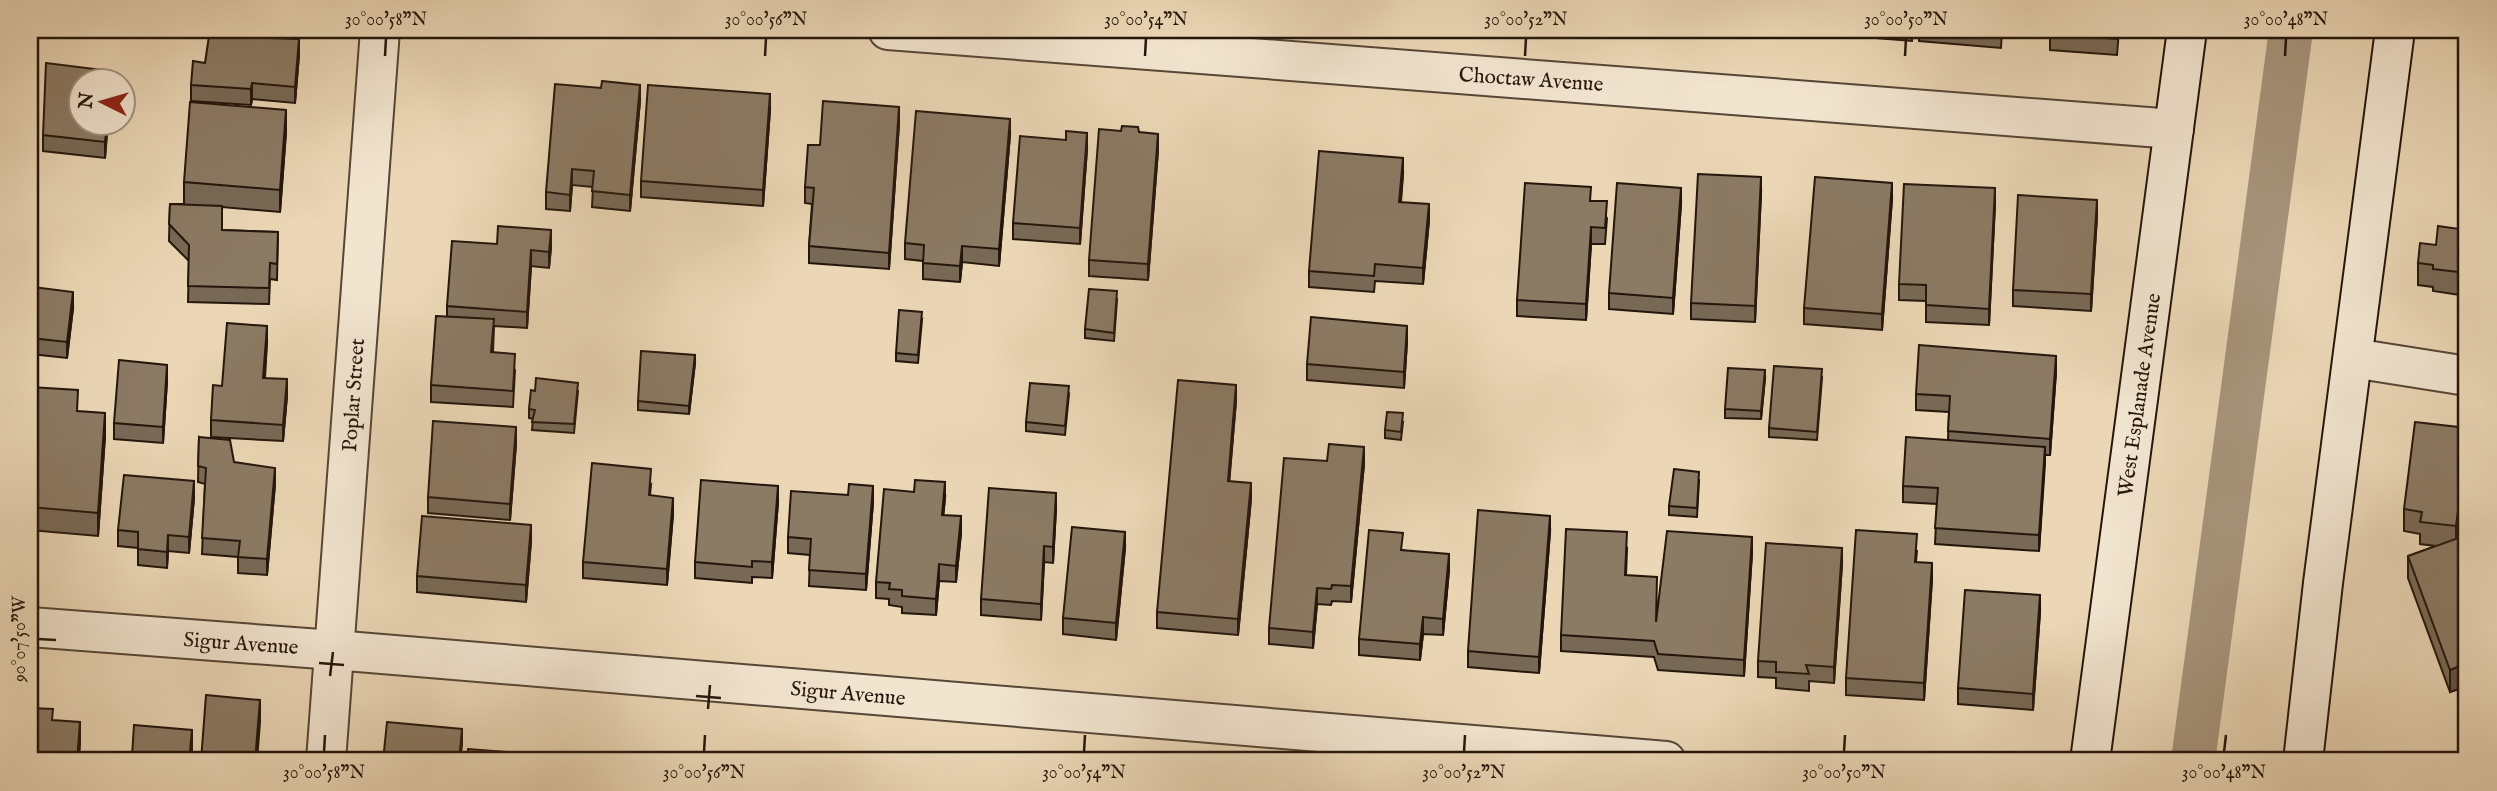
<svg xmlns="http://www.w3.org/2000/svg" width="2497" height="791" viewBox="0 0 2497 791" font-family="'IM FELL English',serif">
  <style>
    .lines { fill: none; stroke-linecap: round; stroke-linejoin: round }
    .canal { stroke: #a7957c; stroke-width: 44 }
    .minor-casing { stroke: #564636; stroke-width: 42 }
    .secondary-casing { stroke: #24160c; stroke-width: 42 }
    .minor { stroke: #f2e5d0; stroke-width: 38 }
    .secondary { stroke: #f2e5d0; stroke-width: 38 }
    .wall { fill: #786956; stroke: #24160c; stroke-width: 2 }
    .shaded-wall { fill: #615546; stroke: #24160c; stroke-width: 2 }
    .building { fill: #8b7a64; stroke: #24160c; stroke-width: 2 }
    .ticks { fill: none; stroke: #24160c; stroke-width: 2.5 }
    .labels { text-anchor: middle; stroke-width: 5; stroke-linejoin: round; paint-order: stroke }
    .street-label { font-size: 21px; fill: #24160c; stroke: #f2e5d0 }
    .neatline { fill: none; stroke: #24160c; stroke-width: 2.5 }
    .ticks-label { font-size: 18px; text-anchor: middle; fill: #24160c }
  </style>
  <rect width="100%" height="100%" fill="#ebd7b6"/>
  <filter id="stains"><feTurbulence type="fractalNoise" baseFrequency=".00286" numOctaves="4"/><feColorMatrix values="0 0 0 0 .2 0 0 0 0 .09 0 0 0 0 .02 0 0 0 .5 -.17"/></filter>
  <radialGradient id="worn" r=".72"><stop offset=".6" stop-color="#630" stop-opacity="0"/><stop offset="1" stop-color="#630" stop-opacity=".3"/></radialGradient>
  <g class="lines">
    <polyline class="canal" points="2193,761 2291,30"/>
    <g class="minor-casing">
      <g id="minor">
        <polyline points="888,30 2174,129"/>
        <polyline points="2353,358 2467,376"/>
        <polyline points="30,627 334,650 1666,761"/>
        <polyline points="326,761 380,30"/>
      </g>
    </g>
    <g class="secondary-casing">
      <g id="secondary">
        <polyline points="2090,761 2187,30"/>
        <polyline points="2303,761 2323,583 2395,30"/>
      </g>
    </g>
    <use href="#minor" class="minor"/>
    <use href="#secondary" class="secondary"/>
  </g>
  <g class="wall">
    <polygon points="1663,30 1694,30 1693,35 1663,32"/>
    <polygon points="1826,30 1913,30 1912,41 1826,34"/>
    <polygon points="1919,30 2002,30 2001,48 1919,41"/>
    <polygon points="2050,30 2119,30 2117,55 2050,50"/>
    <polygon points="299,55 295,103 252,99 251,105 191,101 191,85 205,63"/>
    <polygon points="111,80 105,158 43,151 43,135"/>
    <polygon points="2467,87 2467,126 2459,117 2459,95"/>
    <polygon points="640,101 630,211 592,207 593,187 572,185 570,211 546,209 546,192"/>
    <polygon points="770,110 763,206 641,197 641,181"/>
    <polygon points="899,124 889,269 809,263 809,246 812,204 805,203 805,187 820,145"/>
    <polygon points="286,132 280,212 222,207 222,230 278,232 277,280 270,279 269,304 188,302 189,261 169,241 170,204 184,204 184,182"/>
    <polygon points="1139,132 1158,150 1148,280 1089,276 1089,260"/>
    <polygon points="1010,135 999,266 962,262 960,282 923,279 923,261 905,259 905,243"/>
    <polygon points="1087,149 1080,244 1013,239 1013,223"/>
    <polygon points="1403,174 1401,202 1429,220 1423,284 1375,281 1374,292 1309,287 1309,271"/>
    <polygon points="1761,193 1755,322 1691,319 1691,303"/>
    <polygon points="1892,199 1882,330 1804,324 1804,308"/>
    <polygon points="1591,201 1607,218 1605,244 1591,244 1586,320 1517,316 1517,300"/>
    <polygon points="1681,204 1673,314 1609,309 1609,293"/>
    <polygon points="1995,204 1989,325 1926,322 1926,301 1899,300 1899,284"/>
    <polygon points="2097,216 2091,311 2013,306 2013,290"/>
    <polygon points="2467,230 2467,296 2433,291 2433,287 2418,285 2418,263 2436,245"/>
    <polygon points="497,244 551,247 549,268 531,266 527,328 494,326 493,352 515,370 513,407 431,402 431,385 447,316 447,306"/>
    <polygon points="1117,300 1114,341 1085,338 1085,329"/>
    <polygon points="73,308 67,358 31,354 31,338"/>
    <polygon points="922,320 918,363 896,361 896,353"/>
    <polygon points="267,342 265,378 287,396 283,441 211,437 211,420 222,386"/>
    <polygon points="1407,342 1404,388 1307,380 1307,364"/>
    <polygon points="695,363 689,414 638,410 638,401"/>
    <polygon points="2056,372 2050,455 2045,455 2039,551 1935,544 1937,504 1903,502 1903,486 1948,440 1949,412 1916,410 1916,394"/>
    <polygon points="1765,378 1761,419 1725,418 1725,409"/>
    <polygon points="1822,378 1817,440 1769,437 1769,428"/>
    <polygon points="167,381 163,443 114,439 114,423"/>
    <polygon points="30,387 78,411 105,436 98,536 30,530"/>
    <polygon points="535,391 578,391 574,433 532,430 533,419 529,418 529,409"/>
    <polygon points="1069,394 1065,435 1026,431 1026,422"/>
    <polygon points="1236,401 1229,481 1251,499 1238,635 1157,628 1157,612"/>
    <polygon points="1403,422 1401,440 1385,438 1385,430"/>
    <polygon points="2467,428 2467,533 2458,532 2457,539 2467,556 2467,686 2450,692 2408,578 2408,556 2436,546 2420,544 2420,534 2404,531 2404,509"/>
    <polygon points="199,437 234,462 275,484 267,575 238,573 238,557 202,554 205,484 198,482"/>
    <polygon points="516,444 510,520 428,513 428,497"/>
    <polygon points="1327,461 1364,464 1351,602 1332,601 1331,605 1317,604 1313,648 1269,644 1269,628"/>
    <polygon points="1699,481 1697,517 1669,515 1669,506"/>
    <polygon points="651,485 650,495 673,514 667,585 583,578 583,562"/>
    <polygon points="194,498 189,553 168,551 167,568 138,565 138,548 118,546 118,530"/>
    <polygon points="945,498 943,515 961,533 956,582 939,581 936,615 902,613 902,607 889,605 889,599 876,598 876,582"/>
    <polygon points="778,502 772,578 752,577 752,583 695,578 695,562"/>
    <polygon points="873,502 866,590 809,586 810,555 788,553 788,537"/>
    <polygon points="1056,509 1053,563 1044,562 1041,620 981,615 981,599"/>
    <polygon points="1550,532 1539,673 1468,667 1468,651"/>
    <polygon points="531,541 526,602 417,592 417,576"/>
    <polygon points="1125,548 1116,640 1063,634 1063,618"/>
    <polygon points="1627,549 1626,575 1657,617 1752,553 1744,676 1658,670 1654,657 1561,651 1561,635"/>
    <polygon points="1403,550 1449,570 1443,635 1423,634 1420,660 1359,655 1359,639"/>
    <polygon points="1917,550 1916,562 1932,579 1924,700 1846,695 1846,678"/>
    <polygon points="1842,564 1834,683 1809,681 1809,691 1776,688 1776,678 1758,677 1758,661"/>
    <polygon points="2040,612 2033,710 1958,704 1958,688"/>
  </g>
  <g class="shaded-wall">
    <polygon points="299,39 299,55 295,103 295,87"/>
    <polygon points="252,83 252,99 251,105 251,89"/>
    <polygon points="640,85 640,101 630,211 630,195"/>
    <polygon points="770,94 770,110 763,206 763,190"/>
    <polygon points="899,107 899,124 889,269 889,253"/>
    <polygon points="286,110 286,132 280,212 280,190"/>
    <polygon points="1010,119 1010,135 999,266 999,249"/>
    <polygon points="107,122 108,122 105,158 105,142"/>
    <polygon points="1087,133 1087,149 1080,244 1080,228"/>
    <polygon points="1158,134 1158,150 1148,280 1148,264"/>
    <polygon points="1403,158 1403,174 1399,218 1399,202"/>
    <polygon points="572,169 572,185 570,211 570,195"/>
    <polygon points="1761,177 1761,193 1755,322 1755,306"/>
    <polygon points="1892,183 1892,199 1882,330 1882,314"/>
    <polygon points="1681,188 1681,204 1673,314 1673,298"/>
    <polygon points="1995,188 1995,204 1989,325 1989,309"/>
    <polygon points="2097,200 2097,216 2091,311 2091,294"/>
    <polygon points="1429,204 1429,220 1423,284 1423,268"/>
    <polygon points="1591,227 1591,244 1586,320 1586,304"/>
    <polygon points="551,230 551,247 549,268 549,252"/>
    <polygon points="962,246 962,262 960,282 960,266"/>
    <polygon points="531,250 531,266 527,328 527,312"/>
    <polygon points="73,292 73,308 67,358 67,342"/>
    <polygon points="267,326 267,342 263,394 263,378"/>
    <polygon points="1407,326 1407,342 1404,388 1404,372"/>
    <polygon points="695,355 695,363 689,414 689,406"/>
    <polygon points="2056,356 2056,372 2050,455 2050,439"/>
    <polygon points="167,365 167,381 163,443 163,427"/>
    <polygon points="1765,370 1765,378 1761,419 1761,411"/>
    <polygon points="287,379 287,396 283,441 283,425"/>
    <polygon points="1236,385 1236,401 1228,497 1228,481"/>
    <polygon points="105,413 105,436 98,536 98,513"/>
    <polygon points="516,427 516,444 510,520 510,504"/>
    <polygon points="1364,447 1364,464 1351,602 1351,586"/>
    <polygon points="2045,447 2045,464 2039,551 2039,535"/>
    <polygon points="275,468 275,484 267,575 267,559"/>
    <polygon points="194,481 194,498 189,553 189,537"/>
    <polygon points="945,482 945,498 942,531 942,515"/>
    <polygon points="1251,483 1251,499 1238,635 1238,619"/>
    <polygon points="778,486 778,502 772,578 772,562"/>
    <polygon points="873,486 873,502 866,590 866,574"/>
    <polygon points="1056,493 1056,509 1053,563 1053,547"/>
    <polygon points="673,498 673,514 667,585 667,569"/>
    <polygon points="2458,510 2458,532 2456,548 2456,526"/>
    <polygon points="961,516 961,533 956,582 956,566"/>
    <polygon points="1550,516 1550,532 1539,673 1539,657"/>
    <polygon points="531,525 531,541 526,602 526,585"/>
    <polygon points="1125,532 1125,548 1116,640 1116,623"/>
    <polygon points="168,535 168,551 167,568 167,552"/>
    <polygon points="1752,537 1752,553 1744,676 1744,660"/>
    <polygon points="1044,546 1044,562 1041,620 1041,604"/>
    <polygon points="1842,548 1842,564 1834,683 1834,667"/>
    <polygon points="1449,554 1449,570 1443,635 1443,619"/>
    <polygon points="1932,563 1932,579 1924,700 1924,683"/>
    <polygon points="939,564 939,581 936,615 936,599"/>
    <polygon points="1317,588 1317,604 1313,648 1313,632"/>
    <polygon points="2040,595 2040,612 2033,710 2033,694"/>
    <polygon points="1423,617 1423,634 1420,660 1420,644"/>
    <polygon points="2467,663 2467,686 2450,692 2450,670"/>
    <polygon points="260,700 260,722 257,761 255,761"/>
    <polygon points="80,722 80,744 79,761 77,761"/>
    <polygon points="462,729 462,745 460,761 459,761"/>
    <polygon points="192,730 192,752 191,761 189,761"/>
  </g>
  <g class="building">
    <polygon points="1979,30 2001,30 2001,32"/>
    <polygon points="2050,30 2118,30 2117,39 2050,34"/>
    <polygon points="209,36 299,39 295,87 252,83 251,89 191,85 193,61 205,63"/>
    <polygon points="46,63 111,71 110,80 80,80 80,122 107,122 105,142 43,135"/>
    <polygon points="602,81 640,85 630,195 592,191 594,171 572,169 570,195 546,192 555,84 601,88"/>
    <polygon points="648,85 770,94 763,190 641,181"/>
    <polygon points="2467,87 2467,104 2459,95"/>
    <polygon points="823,101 899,107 889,253 809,246 814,188 805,187 808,145 820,145"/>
    <polygon points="190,102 286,110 280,190 184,182"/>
    <polygon points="916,111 1010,119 999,249 962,246 960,266 923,263 924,245 905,243"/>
    <polygon points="1122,126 1138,127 1139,132 1158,134 1148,264 1089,260 1099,129 1121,131"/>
    <polygon points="1066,131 1087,133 1080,228 1013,223 1020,136 1066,140"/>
    <polygon points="1319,151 1403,158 1399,202 1429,204 1423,268 1375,264 1374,276 1309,271"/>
    <polygon points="1698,174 1761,177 1755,306 1691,303"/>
    <polygon points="1815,177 1892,183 1882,314 1804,308"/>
    <polygon points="1525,183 1591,187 1590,201 1607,201 1605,228 1591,227 1586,304 1517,300"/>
    <polygon points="1617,183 1681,188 1673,298 1609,293"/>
    <polygon points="1904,184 1995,188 1989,309 1926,305 1926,285 1899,284"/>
    <polygon points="2018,195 2097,200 2091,294 2013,290"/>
    <polygon points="170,204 222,206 222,230 278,232 277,264 270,263 269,288 188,286 189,245 169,224"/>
    <polygon points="498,226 551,230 549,252 531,250 527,312 447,306 452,241 497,244"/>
    <polygon points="2438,226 2467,230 2467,273 2433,269 2433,265 2418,263 2420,243 2436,245"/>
    <polygon points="33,287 73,292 67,342 31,338"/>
    <polygon points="1089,289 1117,291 1114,333 1085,329"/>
    <polygon points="899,310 922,312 918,355 896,353"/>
    <polygon points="436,316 494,319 491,352 515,354 513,391 431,385"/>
    <polygon points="1311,317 1407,326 1404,372 1307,364"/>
    <polygon points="227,323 267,326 263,378 287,379 283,425 211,420 213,385 222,386"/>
    <polygon points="1919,345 2056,356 2050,439 1948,431 1950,396 1916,394"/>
    <polygon points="641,351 695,355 689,406 638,401"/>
    <polygon points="119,360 167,365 163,427 114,423"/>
    <polygon points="1774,366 1822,369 1817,432 1769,428"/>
    <polygon points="1728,368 1765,370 1761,411 1725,409"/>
    <polygon points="536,378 578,383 574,424 532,422 535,410 529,409 531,390 535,391"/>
    <polygon points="1178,380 1236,385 1228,481 1251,483 1238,619 1157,612"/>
    <polygon points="1030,383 1069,386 1065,426 1026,422"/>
    <polygon points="30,387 78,390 77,411 105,413 98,513 30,507"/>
    <polygon points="1387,412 1403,413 1401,432 1385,430"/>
    <polygon points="433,421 516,427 510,504 428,497"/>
    <polygon points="2415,422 2467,428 2467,511 2458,510 2456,526 2420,522 2422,512 2404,509"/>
    <polygon points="199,437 230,440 234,462 275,468 267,559 238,557 240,541 202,538 206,468 198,466"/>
    <polygon points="1906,437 2045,447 2039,535 1935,528 1938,488 1903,486"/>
    <polygon points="1329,444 1364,447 1351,586 1332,585 1331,589 1317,588 1313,632 1269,628 1284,458 1327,461"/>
    <polygon points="592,463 651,469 649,495 673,498 667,569 583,562"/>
    <polygon points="1674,469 1699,472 1697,508 1669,506"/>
    <polygon points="124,475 194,481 189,537 168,535 167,552 138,549 138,532 118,530"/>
    <polygon points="701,480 778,486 772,562 752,561 752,567 695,562"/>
    <polygon points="915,480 945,482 942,515 961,516 956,566 939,564 936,599 902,596 902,590 889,589 890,583 876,582 884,489 914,492"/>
    <polygon points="849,484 873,486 866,574 809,570 811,539 788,537 791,491 848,495"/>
    <polygon points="989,488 1056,493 1053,547 1044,546 1041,604 981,599"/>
    <polygon points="1478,510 1550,516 1539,657 1468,651"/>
    <polygon points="422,516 531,525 526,585 417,576"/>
    <polygon points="1072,527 1125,532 1116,623 1063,618"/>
    <polygon points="1566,529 1627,532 1625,575 1657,577 1656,622 1667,531 1752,537 1744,660 1658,654 1654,641 1561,635"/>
    <polygon points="1369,530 1403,533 1401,550 1449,554 1443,619 1423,617 1420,644 1359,639"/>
    <polygon points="1856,530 1917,534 1915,562 1932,563 1924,683 1846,678"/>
    <polygon points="2461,537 2467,556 2467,663 2450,670 2408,556"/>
    <polygon points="1766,543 1842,548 1834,667 1806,665 1809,674 1776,672 1776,662 1758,661"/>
    <polygon points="1965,590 2040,595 2033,694 1958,688"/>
    <polygon points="206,695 260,700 255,761 201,761"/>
    <polygon points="30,708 53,709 52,720 80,722 77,761 30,761"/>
    <polygon points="387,722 462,729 459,761 383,761"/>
    <polygon points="134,725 192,730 189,761 95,761 96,752 132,756"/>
    <polygon points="468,749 546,755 545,761 467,761"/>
  </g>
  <path class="ticks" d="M385 56 386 38M765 56 766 38M1145 56 1146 38M1525 56 1526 38M1905 56 1906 38M2285 56 2286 38M38 639 56 640M319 663 344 665M330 676 333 652M696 696 721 698M708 709 710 685M324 752 325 735M704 752 705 735M1084 752 1085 735M1464 752 1465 735M1844 752 1845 735M2224 752 2226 735"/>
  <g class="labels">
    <g class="street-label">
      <text transform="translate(1531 79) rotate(4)" y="7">Choctaw Avenue</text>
      <text transform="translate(353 395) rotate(-86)" y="7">Poplar Street</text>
      <text transform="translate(2139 395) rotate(-82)" y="7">West Esplanade Avenue</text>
      <text transform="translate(241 643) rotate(4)" y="7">Sigur Avenue</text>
      <text transform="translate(848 693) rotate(5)" y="7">Sigur Avenue</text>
    </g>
  </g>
  <rect width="2497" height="791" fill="none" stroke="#ebd7b6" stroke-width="77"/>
  <g transform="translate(102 102) rotate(275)"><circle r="33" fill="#f2e5d0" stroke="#a09282" stroke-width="2"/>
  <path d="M0-5L12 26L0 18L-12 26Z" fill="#8f2418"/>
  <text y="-10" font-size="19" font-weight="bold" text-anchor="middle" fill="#24160c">N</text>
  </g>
  <rect x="38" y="38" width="2420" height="714" class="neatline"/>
  <g class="ticks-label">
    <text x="386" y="25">30°00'58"N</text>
    <text x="766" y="25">30°00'56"N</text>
    <text x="1146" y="25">30°00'54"N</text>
    <text x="1526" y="25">30°00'52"N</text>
    <text x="1906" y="25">30°00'50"N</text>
    <text x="2286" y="25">30°00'48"N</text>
    <text transform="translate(19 639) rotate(-90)" y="6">90°07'50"W</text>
    <text x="324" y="778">30°00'58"N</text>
    <text x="704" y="778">30°00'56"N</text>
    <text x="1084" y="778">30°00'54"N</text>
    <text x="1464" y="778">30°00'52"N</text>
    <text x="1844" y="778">30°00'50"N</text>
    <text x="2224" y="778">30°00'48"N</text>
  </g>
  <rect width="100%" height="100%" filter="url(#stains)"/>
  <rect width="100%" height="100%" fill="url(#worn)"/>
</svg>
